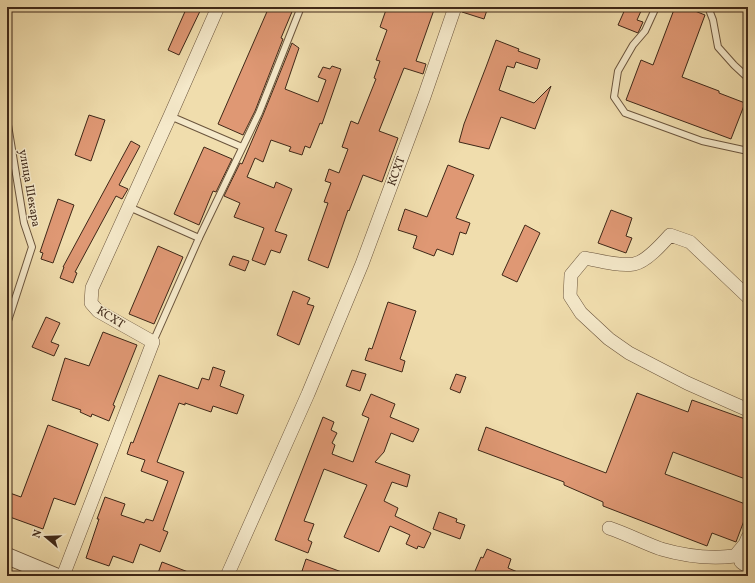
<svg xmlns="http://www.w3.org/2000/svg" width="755" height="583" viewBox="0 0 755 583" font-family="Vollkorn,serif">
  <style>
    .building { fill: #df9874; stroke: #3f2818 }
    .lines { fill: none; stroke-linecap: round; stroke-linejoin: round }
    .service-casing { stroke: #6b553d; stroke-width: 8 }
    .minor-casing { stroke: #6b553d; stroke-width: 14 }
    .tertiary-casing { stroke: #6b553d; stroke-width: 18 }
    .service { stroke: #f5e9ca; stroke-width: 6 }
    .minor { stroke: #f5e9ca; stroke-width: 13 }
    .tertiary { stroke: #f5e9ca; stroke-width: 16 }
    .labels { text-anchor: middle; stroke-width: 3; stroke-linejoin: round; paint-order: stroke }
    .street-label { font-size: 12px; fill: #3f2818; stroke: #f5e9ca }
  </style>
  <rect width="100%" height="100%" fill="#f0ddad"/>
  <filter id="stains"><feTurbulence type="fractalNoise" baseFrequency=".005" numOctaves="4"/><feColorMatrix values="0 0 0 0 .2 0 0 0 0 .09 0 0 0 0 .02 0 0 0 .5 -.17"/></filter>
  <radialGradient id="worn" r=".72"><stop offset=".6" stop-color="#630" stop-opacity="0"/><stop offset="1" stop-color="#630" stop-opacity=".3"/></radialGradient>
  <g class="building">
    <polygon points="187,7 202,7 179,55 168,50"/>
    <polygon points="269,7 294,7 281,38 283,39 255,111 243,135 218,124"/>
    <polygon points="387,7 435,7 416,61 426,64 423,74 404,68 379,131 398,138 382,182 363,175 349,211 348,210 328,268 308,260 328,203 324,202 331,183 325,181 329,169 339,173 348,149 342,147 351,121 358,124 376,79 374,78 380,61 376,60 387,30 380,27"/>
    <polygon points="463,7 488,7 484,19 462,12"/>
    <polygon points="626,7 637,7 636,9 641,11 637,20 643,22 638,33 618,25"/>
    <polygon points="675,7 685,7 705,15 682,77 719,91 719,93 745,103 731,139 626,100 641,60 653,65"/>
    <polygon points="496,40 519,49 518,51 540,59 537,69 516,62 514,68 507,66 499,90 534,103 551,86 535,129 501,117 489,149 459,142 464,124 486,67"/>
    <polygon points="292,43 299,48 285,89 318,102 326,80 318,77 323,67 330,69 332,66 341,69 322,124 320,123 310,148 305,146 302,155 289,151 291,147 271,140 263,162 255,158 247,177 274,188 276,182 292,189 275,231 287,235 280,253 271,250 265,265 252,260 264,228 234,217 240,203 224,196 240,163 242,164 263,115"/>
    <polygon points="89,115 105,120 91,161 75,155"/>
    <polygon points="131,141 140,146 119,185 128,189 122,199 116,196 75,272 77,273 73,283 60,278 64,267 63,267"/>
    <polygon points="204,147 232,159 216,192 213,191 199,225 174,214"/>
    <polygon points="448,165 474,175 456,218 470,223 466,234 460,232 453,255 437,249 434,256 413,248 417,236 398,230 405,209 427,217"/>
    <polygon points="58,199 74,205 53,263 41,259 43,253 40,252"/>
    <polygon points="611,210 632,218 626,236 632,238 626,253 598,243"/>
    <polygon points="525,225 540,233 517,282 502,275"/>
    <polygon points="158,246 183,257 154,324 129,314"/>
    <polygon points="233,256 249,261 245,271 229,265"/>
    <polygon points="293,291 310,298 307,304 314,306 299,345 277,335"/>
    <polygon points="388,302 416,311 400,359 405,361 402,372 365,360 369,348 372,349"/>
    <polygon points="46,317 60,323 51,342 59,345 54,356 32,347"/>
    <polygon points="103,332 137,345 113,405 115,406 109,421 92,414 91,417 80,412 81,410 52,400 65,358 89,366"/>
    <polygon points="213,367 225,371 220,386 244,395 237,414 213,406 211,412 185,403 185,405 179,403 157,462 184,472 163,530 168,532 160,552 140,544 133,563 113,556 109,566 86,558 99,519 97,519 105,497 125,504 121,515 144,523 146,519 153,521 168,481 141,471 145,460 127,454 131,442 133,443 159,375 198,389 202,378 209,380"/>
    <polygon points="352,370 366,374 360,391 346,386"/>
    <polygon points="456,374 466,377 460,393 450,389"/>
    <polygon points="637,393 688,412 692,400 748,420 748,480 673,452 665,474 748,505 748,510 736,542 712,533 707,546 603,506 603,502 564,485 564,482 478,450 486,427 606,473"/>
    <polygon points="371,394 395,404 390,417 419,429 413,442 391,433 384,452 375,462 410,475 407,487 392,482 384,501 398,508 395,516 431,533 424,548 418,546 417,549 406,544 410,535 390,526 379,552 344,537 367,485 324,469 304,521 314,524 308,540 312,542 308,553 275,540 323,417 334,422 331,430 337,433 332,443 335,445 332,454 353,462 369,418 362,415"/>
    <polygon points="48,425 98,444 75,505 54,498 43,529 7,516 7,492 21,497"/>
    <polygon points="439,512 457,519 456,522 465,525 460,539 433,529"/>
    <polygon points="487,549 511,559 508,568 527,576 473,576 481,557 483,558"/>
    <polygon points="306,559 350,575 350,576 316,576 302,571"/>
    <polygon points="162,562 196,575 196,576 157,576"/>
  </g>
  <g class="lines">
    <g class="service-casing">
      <g id="service">
        <polyline points="656,7 645,31 633,45 618,71 614,97 625,113 702,141 748,151"/>
        <polyline points="708,7 713,20 718,47 734,65 748,78"/>
        <polyline points="170,116 242,147"/>
        <polyline points="7,124 8,125 24,223 32,247 7,324"/>
        <polyline points="129,207 199,238"/>
        <polyline points="153,342 199,238 259,113 301,7"/>
      </g>
    </g>
    <g class="minor-casing">
      <g id="minor">
        <path d="M748 297 690 242 670 235C662 244 646 262 634 264 618 266 600 261 585 258L571 275 570 296 581 313 609 339 629 353 687 383 748 410"/>
        <path d="M609 528C627 534 644 543 661 549 685 556 711 559 735 556L745 544 748 537"/>
        <polyline points="744,546 741,562 748,567"/>
        <polyline points="63,576 153,342 98,311 91,303 92,288 170,116 218,7"/>
        <polyline points="227,576 308,394 362,264 424,97 455,7"/>
      </g>
    </g>
    <g class="tertiary-casing">
      <polyline id="tertiary" points="7,556 55,576"/>
    </g>
    <use href="#service" class="service"/>
    <use href="#minor" class="minor"/>
    <use href="#tertiary" class="tertiary"/>
  </g>
  <g class="labels">
    <g class="street-label">
      <text transform="translate(396 171) rotate(-70)" y="4">КСХТ</text>
      <text transform="translate(30 188) rotate(80)" y="4">улица Шекара</text>
      <text transform="translate(111 317) rotate(32)" y="4">КСХТ</text>
    </g>
  </g>
  <rect width="755" height="583" fill="none" stroke="#f0ddad" stroke-width="24"/>
  <rect x="8" y="8" width="739" height="567" fill="none" stroke="#3f2818" stroke-width="2"/>
  <rect x="12" y="12" width="731" height="559" fill="none" stroke="#3f2818"/>
  <g transform="translate(46 537) rotate(289)" stroke="#f5e9ca" stroke-width="3" paint-order="stroke">
  <path d="M0-3L7 15L0 10L-7 15Z" fill="#3f2818"/>
  <text y="-6" font-size="11" font-weight="bold" text-anchor="middle" fill="#3f2818">N</text>
  </g>
  <rect width="100%" height="100%" filter="url(#stains)"/>
  <rect width="100%" height="100%" fill="url(#worn)"/>
</svg>
